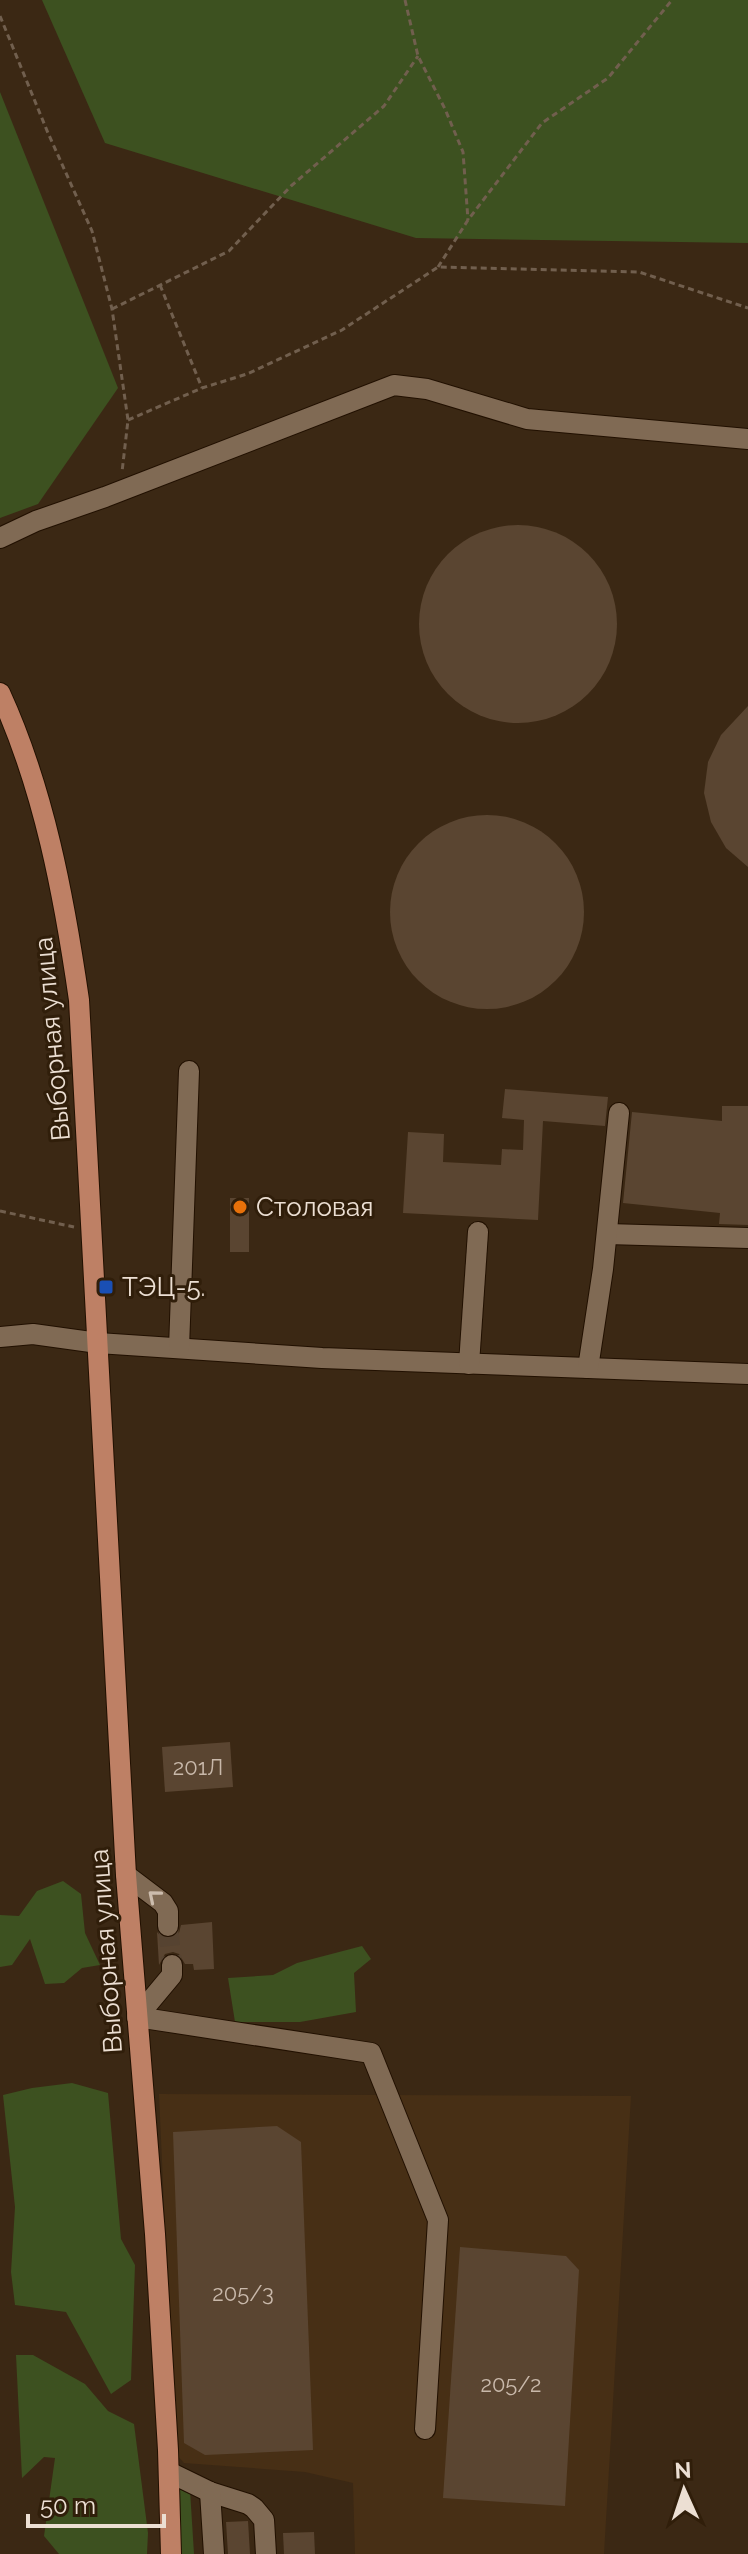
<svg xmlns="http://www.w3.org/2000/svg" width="748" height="2554" viewBox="0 0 748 2554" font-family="Raleway,sans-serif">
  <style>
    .built { fill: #472f15 }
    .green { fill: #3d5120 }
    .building { fill: #5a4531 }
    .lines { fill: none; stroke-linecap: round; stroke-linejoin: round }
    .minor-tunnel { stroke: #564331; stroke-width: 20; stroke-dasharray: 20 10; stroke-linecap: butt }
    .minor-casing { stroke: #211000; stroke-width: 22 }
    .major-casing { stroke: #211000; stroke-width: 22 }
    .path { stroke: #715f4e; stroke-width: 3; stroke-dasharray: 6 4; stroke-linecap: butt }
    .minor { stroke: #806a54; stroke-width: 20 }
    .major { stroke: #be8065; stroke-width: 20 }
    .oneway { stroke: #ccbcad }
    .food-dot { fill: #e8710a; stroke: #301e0a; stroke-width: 3 }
    .transit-dot { fill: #1a4fb4; stroke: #301e0a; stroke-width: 3 }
    .labels { text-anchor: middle; stroke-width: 6; stroke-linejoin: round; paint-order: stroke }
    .number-label { font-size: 22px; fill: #c8b8aa }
    .street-label { font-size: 26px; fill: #ecdfd3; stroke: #301e0a }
    .poi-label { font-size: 26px; fill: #ecdfd3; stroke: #301e0a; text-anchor: start }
  </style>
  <rect width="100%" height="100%" fill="#3b2814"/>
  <polygon class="built" points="159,2094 631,2096 604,2554 355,2554 353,2483 305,2472 184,2463 175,2453"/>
  <g class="green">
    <polygon points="42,0 748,0 748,243 416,238 105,143"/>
    <polygon points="0,92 118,388 38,504 0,518"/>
    <polygon points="63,1881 81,1894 85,1933 100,1965 82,1968 64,1983 45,1984 30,1939 12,1965 0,1967 0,1915 19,1916 37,1891"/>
    <polygon points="362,1946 371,1959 354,1973 356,2012 300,2022 235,2022 228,1978 273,1975 297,1963"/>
    <polygon points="72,2083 108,2093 121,2239 135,2265 131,2380 111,2394 66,2312 15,2305 11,2272 15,2207 3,2095 32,2088"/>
    <polygon points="16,2355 33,2355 85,2384 108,2411 134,2424 148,2533 147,2554 59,2554 44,2536 55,2458 44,2457 22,2478"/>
    <polygon points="174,2485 190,2490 194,2554 173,2554"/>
  </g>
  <g class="building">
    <circle cx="518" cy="624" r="99"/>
    <polygon points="748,706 748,867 726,848 711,822 704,793 708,762 721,735"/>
    <circle cx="487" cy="912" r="97"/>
    <polygon points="505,1089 608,1097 605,1126 543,1121 538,1220 403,1213 408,1132 444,1134 443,1162 501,1165 502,1149 523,1150 524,1120 502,1118"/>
    <polygon points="722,1106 748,1106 748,1225 719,1224 720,1213 623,1203 632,1112 722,1121"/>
    <rect x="230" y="1198" width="19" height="54"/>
    <polygon points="230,1742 233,1787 165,1792 162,1747"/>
    <polygon points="212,1922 214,1969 194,1970 193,1964 185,1964 179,1954 173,1952 165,1954 159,1965 157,1932 162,1938 169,1939 179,1933 181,1925"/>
    <polygon points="277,2126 301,2142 313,2450 205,2455 184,2443 173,2132"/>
    <polygon points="460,2247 566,2256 579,2270 565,2506 443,2498"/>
    <polygon points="248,2521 250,2554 228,2554 226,2522"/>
    <polygon points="314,2532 315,2554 284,2554 283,2533"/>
  </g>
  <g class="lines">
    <polyline class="minor-tunnel" points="168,1926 172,1965"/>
    <g class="minor-casing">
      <g id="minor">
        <polyline points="0,538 36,521 105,497 394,385 427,389 527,419 748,439"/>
        <polyline points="607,1234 748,1238"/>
        <polyline points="0,1337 33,1334 98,1343 322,1358 748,1374"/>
        <polyline points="179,1348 189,1071"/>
        <polyline points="469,1364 478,1232"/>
        <polyline points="588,1368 603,1269 619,1113"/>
        <polyline points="126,1875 163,1903 168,1911 168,1926"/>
        <polyline points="137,2017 371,2053 438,2220 425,2429"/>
        <polyline points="137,2017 172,1975 172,1965"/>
        <polyline points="169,2472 210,2492 248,2504 254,2508 264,2520 266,2554"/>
        <polyline points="210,2492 214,2554"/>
      </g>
    </g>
    <g class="major-casing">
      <path id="major" d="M0 693C44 789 64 896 79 1000L126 1875 155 2234 168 2450 171 2554"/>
    </g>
    <g class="path">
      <polyline points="405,0 418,56 445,109 463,152 468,220"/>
      <polyline points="0,16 48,133 92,231 112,309 128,420 122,472"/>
      <polyline points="438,267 468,220 542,123 608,78 672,0"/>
      <polyline points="160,285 202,388"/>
      <polyline points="112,309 229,251 291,186 384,106 418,56"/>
      <polyline points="128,420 202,388 247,374 342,330 438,267 639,272 748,308"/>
      <polyline points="0,1211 74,1227"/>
    </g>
    <use href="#minor" class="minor"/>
    <use href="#major" class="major"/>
  </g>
  <defs><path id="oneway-chevron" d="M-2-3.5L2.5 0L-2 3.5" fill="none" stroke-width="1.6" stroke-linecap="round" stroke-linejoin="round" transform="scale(2)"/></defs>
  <use class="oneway" href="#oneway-chevron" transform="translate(154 1896) rotate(-140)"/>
  <circle class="food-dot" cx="240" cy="1207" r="8"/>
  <rect class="transit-dot" x="98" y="1279" width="16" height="16" rx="4"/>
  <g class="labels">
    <g class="number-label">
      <text x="198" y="1775">201Л</text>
      <text x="243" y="2301">205/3</text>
      <text x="511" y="2392">205/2</text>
    </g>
    <g class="street-label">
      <text transform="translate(52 1039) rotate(-95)" y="9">Выборная улица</text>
      <text transform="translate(106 1951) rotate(-94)" y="9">Выборная улица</text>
    </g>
    <g class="poi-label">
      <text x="256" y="1216">Столовая</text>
      <text x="122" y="1296">ТЭЦ-5.</text>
    </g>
  </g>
  <g transform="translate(684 2490) rotate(357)" stroke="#301e0a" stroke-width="6" paint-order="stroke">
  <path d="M0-6L14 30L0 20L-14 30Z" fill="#ecdfd3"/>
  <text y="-12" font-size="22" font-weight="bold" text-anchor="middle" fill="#ecdfd3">N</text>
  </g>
  <path d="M28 2514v12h136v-12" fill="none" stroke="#ecdfd3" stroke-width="4"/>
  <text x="40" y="2514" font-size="24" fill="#ecdfd3" stroke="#301e0a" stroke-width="6" paint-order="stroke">50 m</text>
</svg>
